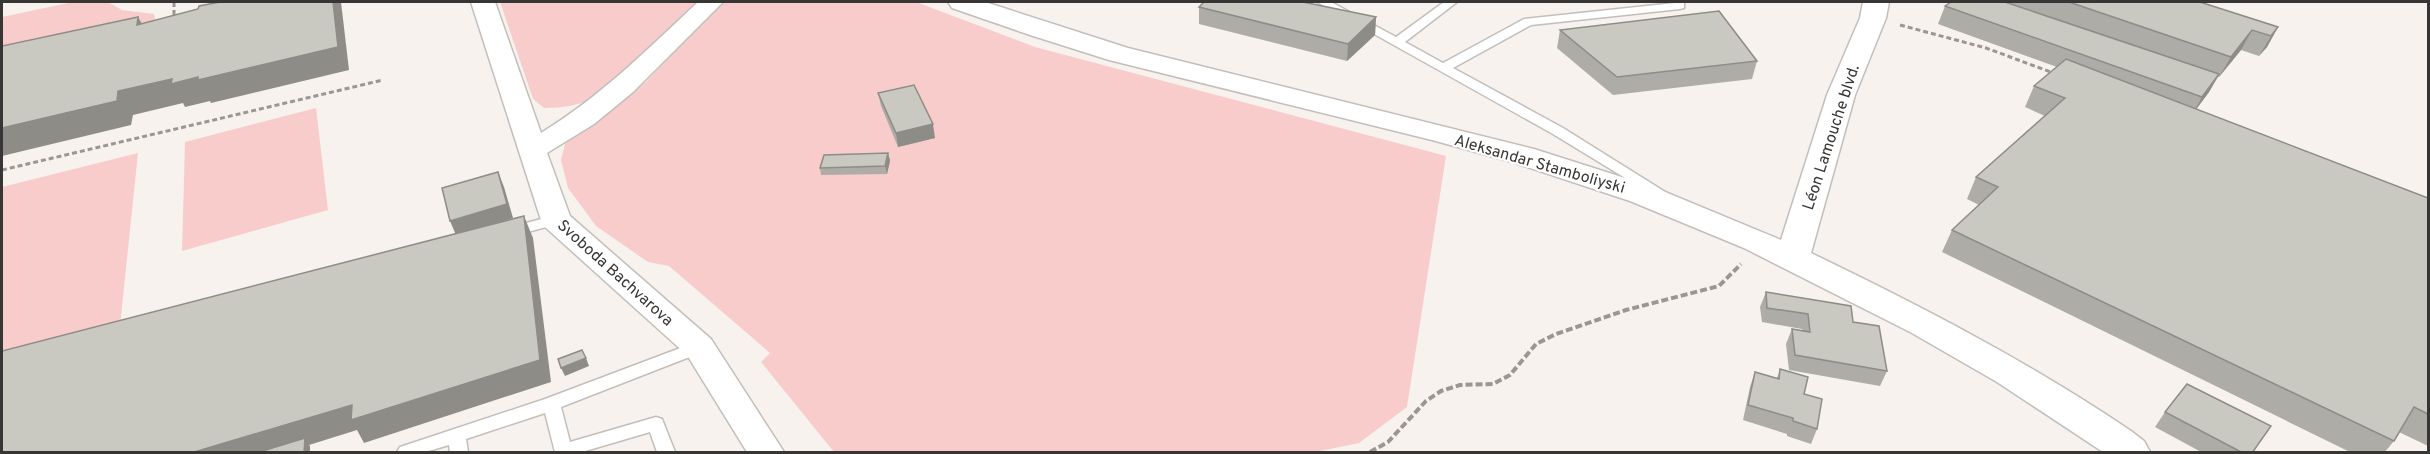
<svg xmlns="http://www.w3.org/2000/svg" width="2430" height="454" viewBox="0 0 2430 454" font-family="Overpass,sans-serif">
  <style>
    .green { fill: #f9cccc }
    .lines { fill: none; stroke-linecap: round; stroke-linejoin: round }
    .service-casing { stroke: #c3beb9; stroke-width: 3 }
    .minor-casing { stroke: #c3beb9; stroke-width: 3 }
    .tertiary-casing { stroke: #c3beb9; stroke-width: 3 }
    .path-far1 { stroke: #9a9693; stroke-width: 3; stroke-dasharray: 5 3; stroke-linecap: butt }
    .path { stroke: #9a9693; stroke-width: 4; stroke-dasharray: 7 3; stroke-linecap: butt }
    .service { fill: #fff; fill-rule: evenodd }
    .minor { fill: #fff; fill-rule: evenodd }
    .tertiary { fill: #fff; fill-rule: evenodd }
    .wall { fill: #adaca6 }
    .shaded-wall { fill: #8d8c87 }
    .building { fill: #c9c8c1; stroke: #8d8c87; stroke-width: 1.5 }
    .labels { text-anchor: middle; stroke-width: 4.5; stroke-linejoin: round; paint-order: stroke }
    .street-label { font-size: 16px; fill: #383634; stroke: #fff }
  </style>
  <rect width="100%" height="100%" fill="#f7f2ed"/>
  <g class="green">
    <polygon points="73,2 108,2 122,10 154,14 157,29 2,64 2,17"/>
    <path d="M500 2H701L600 95C581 105 565 108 544 108L533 99Z"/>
    <polygon points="721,2 916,2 1035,47 1446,156 1407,407 1359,443 1315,452 834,452 761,362 770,353 669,266 648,262 596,226 568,188 561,160 565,144 646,82"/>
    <polygon points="316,108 328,210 182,251 185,142"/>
    <polygon points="138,153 120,326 2,359 2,187"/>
  </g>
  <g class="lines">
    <g class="service-casing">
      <g id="service">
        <polygon points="1317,2 1331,2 1396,37 1444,2 1457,2 1405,42 1443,63 1524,19 1684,2 1684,8 1680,9 1531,25 1453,68 1563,128 1670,195 1663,199 1658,198 1553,134"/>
        <polygon points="556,215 561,217 563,220 561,223 509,237 501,232 504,229"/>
        <polygon points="699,341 705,343 707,347 705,351 561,407 570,442 656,417 662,419 675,452 657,452 650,432 582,452 555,452 545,413 466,439 468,452 450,452 449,445 425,452 397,452 400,447 545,399"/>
      </g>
    </g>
    <g class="minor-casing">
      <path id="minor" d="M471 2H495L541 133C600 97 648 49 698 2H723L633 92 594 124 547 153 570 216 711 339 784 452H747L687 355 545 227 541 220Z"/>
    </g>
    <g class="tertiary-casing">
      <path id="tertiary" d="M948 2H985L1128 48 1534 149 1653 187 1781 240 1827 95 1860 18 1863 2H1889L1886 18 1855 95 1811 253C1921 306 2029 362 2131 431L2144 441 2150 452H2103L1997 382 1912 333 1744 248 1630 201 1512 162 1432 140 1109 60 1030 35 952 8Z"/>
    </g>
    <g class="path-far1">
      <polyline points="174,2 174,19"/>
      <polyline points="1900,25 1986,48 2056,74"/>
      <polyline points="2,170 383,80"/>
    </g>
    <polyline class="path" points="1370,452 1388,442 1426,401 1441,391 1460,385 1493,384 1510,375 1536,344 1556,334 1626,310 1719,286 1741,264"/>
    <use href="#service" class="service"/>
    <use href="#minor" class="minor"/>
    <use href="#tertiary" class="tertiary"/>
  </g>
  <g class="wall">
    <polygon points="1951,2 2200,2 2278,27 2267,47 2259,56 2241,50 2219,77 2218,77 2209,92 2196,109 2428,198 2428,446 2399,432 2394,441 2384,453 2352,453 1942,252 1952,230 1979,205 1967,199 1976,177 2045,116 2025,107 2034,86 2057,67 1938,24 1945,6"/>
    <polygon points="1199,7 1376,17 1375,35 1347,61 1199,24"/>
    <polygon points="1560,30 1757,61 1752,79 1613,95 1557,48"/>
    <polygon points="878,93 935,138 898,147 881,106"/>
    <polygon points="888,153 890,161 887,174 821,175 820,168"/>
    <polygon points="1766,292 1853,322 1887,371 1880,386 1789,370 1786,344 1792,329 1803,331 1802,329 1762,322 1760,307"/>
    <polygon points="1780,369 1804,394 1817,429 1811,444 1787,436 1787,434 1743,420 1750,387 1755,372 1777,378"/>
    <polygon points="2165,412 2252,453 2203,453 2155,427"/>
  </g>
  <g class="shaded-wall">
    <polygon points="333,2 341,2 349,70 211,103 210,101 185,107 183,103 133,115 131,125 2,156 2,128 118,91 172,79"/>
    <polygon points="138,17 151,39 137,25"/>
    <polygon points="1376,17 1375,35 1347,61 1348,44"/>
    <polygon points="2278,27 2267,47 2259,56 2271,36"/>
    <polygon points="2252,30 2241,50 2219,77 2231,57"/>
    <polygon points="2219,74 2209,92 2192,115 2202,97"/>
    <polygon points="933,124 935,138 898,147 896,133"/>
    <polygon points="888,153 890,161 887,174 885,166"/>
    <polygon points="498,172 504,187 513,218 456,235 450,221"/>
    <polygon points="524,216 533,238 551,382 364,443 357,430 309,445 310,446 310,453 191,453 352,405"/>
    <polygon points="586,358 589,366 565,376 561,368"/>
  </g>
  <g class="building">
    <polygon points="220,2 333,2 338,47 198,80 198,77 171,84 172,79 118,91 117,101 2,128 2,46 138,17 137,25 198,9 199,6"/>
    <polygon points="1204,2 1303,2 1376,17 1348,44 1199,7"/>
    <polygon points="1951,2 2005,2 2219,74 2202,97 1945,6"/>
    <polygon points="2069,2 2200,2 2278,27 2271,36 2252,30 2231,57"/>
    <polygon points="1719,11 1757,61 1617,77 1560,30"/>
    <polygon points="2066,59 2428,198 2428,414 2414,407 2394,441 1952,230 1998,187 1976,177 2065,98 2034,86"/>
    <polygon points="914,85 933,124 896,133 878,93"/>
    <polygon points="888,153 885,166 820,168 824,155"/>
    <polygon points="498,172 507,204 450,221 442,188"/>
    <polygon points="524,216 540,360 351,420 352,405 191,453 2,453 2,351"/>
    <polygon points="1766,292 1851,306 1853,322 1879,326 1887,371 1795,355 1792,329 1810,332 1808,314 1767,308"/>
    <polygon points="582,350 586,358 561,368 558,359"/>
    <polygon points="1780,369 1808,377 1804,394 1822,399 1817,429 1793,421 1793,418 1748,405 1755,372 1779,379"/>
    <polygon points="2187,384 2271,426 2252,453 2243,453 2165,412"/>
    <polygon points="305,438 304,453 256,453"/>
  </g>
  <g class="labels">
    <g class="street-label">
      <text transform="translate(1830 137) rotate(-72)" y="6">Léon Lamouche blvd.</text>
      <text transform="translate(1540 163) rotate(16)" y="6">Aleksandar Stamboliyski</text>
      <text transform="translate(616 272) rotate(42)" y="6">Svoboda Bachvarova</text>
    </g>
  </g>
  <rect width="2430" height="454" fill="none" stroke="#383634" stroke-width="6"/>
</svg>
